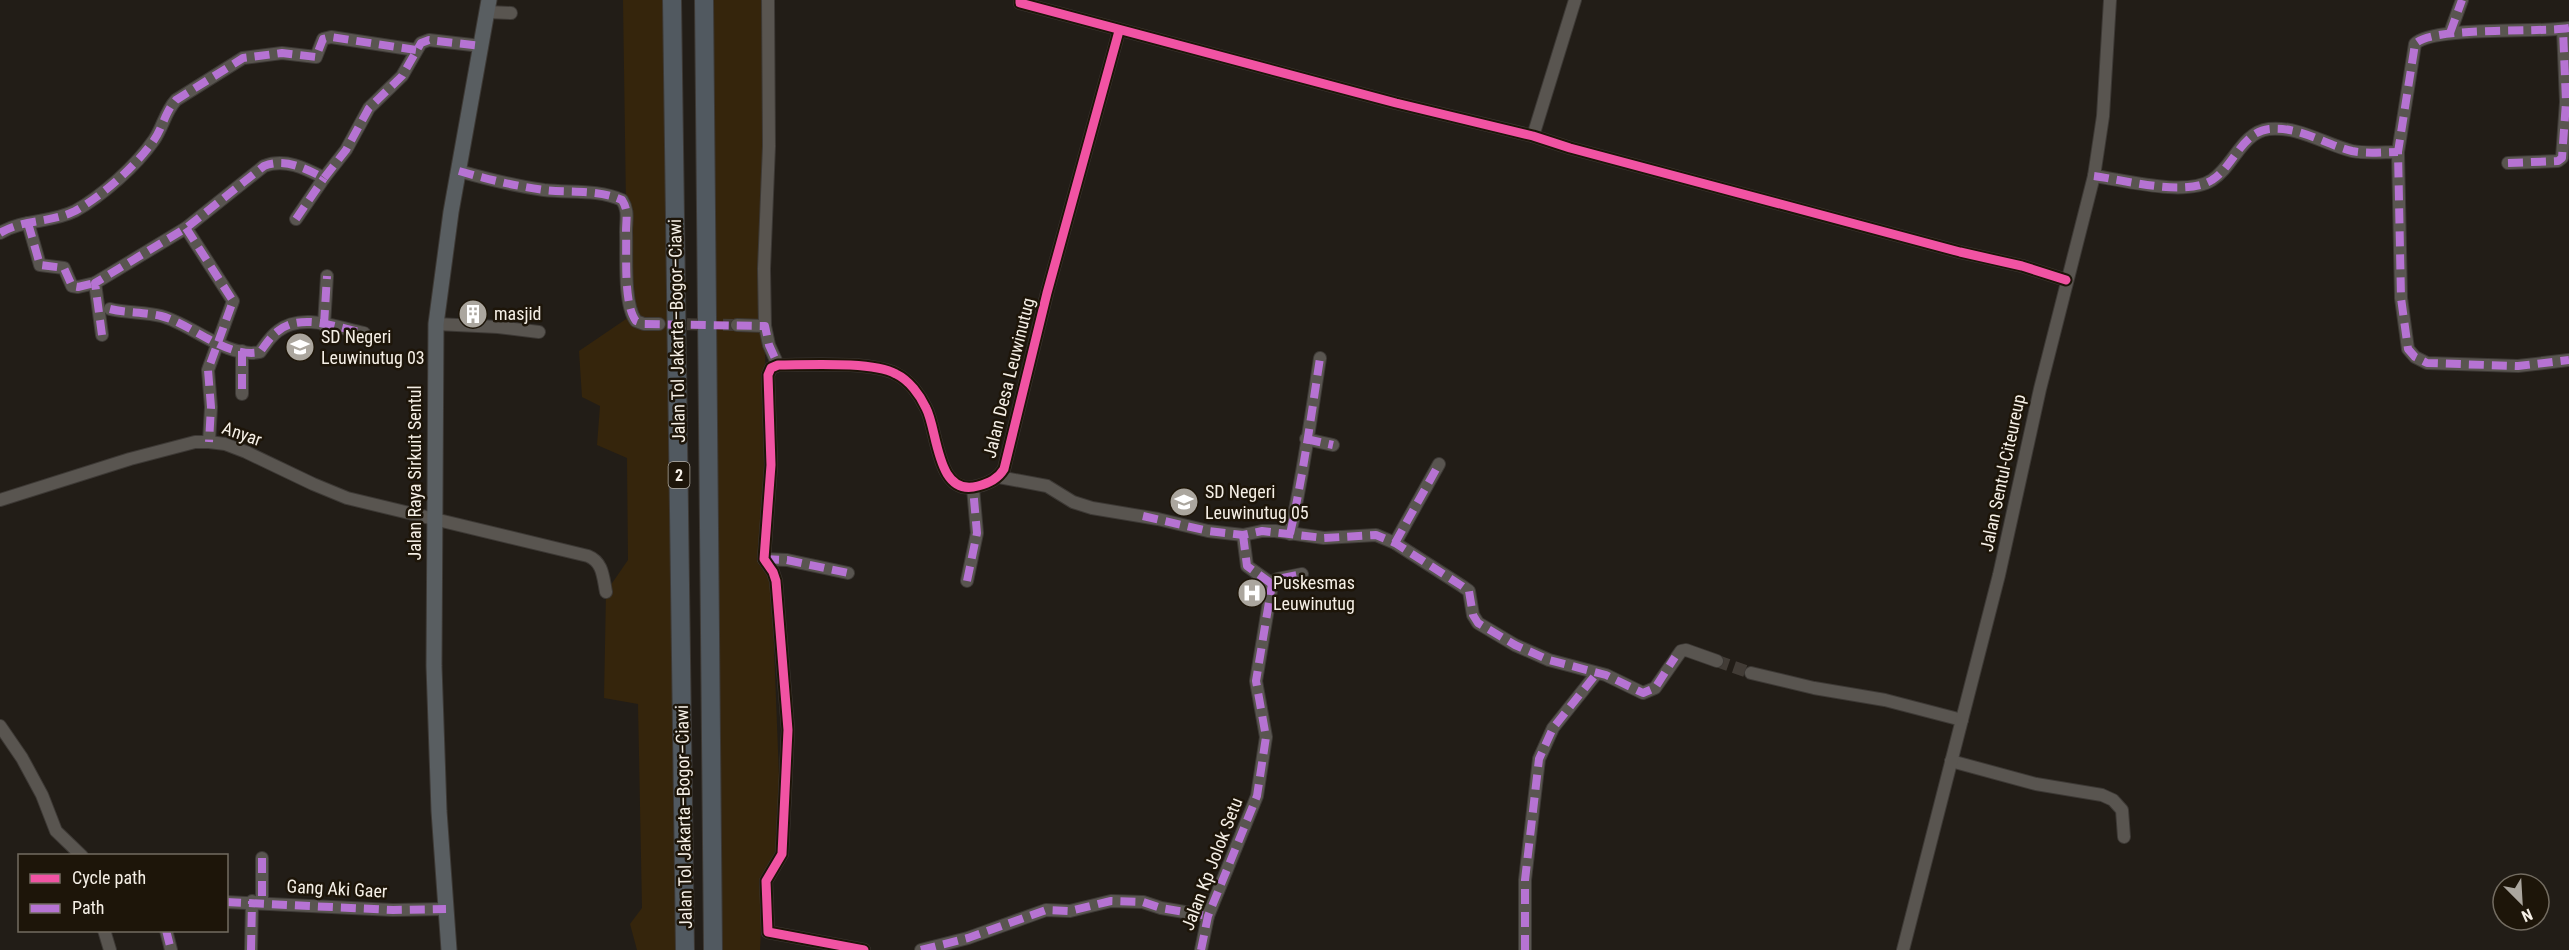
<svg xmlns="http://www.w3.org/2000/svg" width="2569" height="950" viewBox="0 0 2569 950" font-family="'Roboto Condensed',sans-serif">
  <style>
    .green { fill: #35250c }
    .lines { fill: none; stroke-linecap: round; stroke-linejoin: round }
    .minor-tunnel { stroke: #423c36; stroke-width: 12; stroke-dasharray: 12 6; stroke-linecap: butt }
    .minor-casing { stroke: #3d3935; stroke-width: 14 }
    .major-casing { stroke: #3d3935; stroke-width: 17 }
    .highway-casing { stroke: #3d3935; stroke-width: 20 }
    .minor { stroke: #595550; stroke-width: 12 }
    .major { stroke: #595e61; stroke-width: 15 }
    .highway { stroke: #515960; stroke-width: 18 }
    .quiet { stroke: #b673d3; stroke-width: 8; stroke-dasharray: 15 8; stroke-linecap: butt }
    .cycleway-casing { stroke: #1d1509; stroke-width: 13 }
    .cycleway { stroke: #f153a3; stroke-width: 9 }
    .labels { text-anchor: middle; stroke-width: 5; stroke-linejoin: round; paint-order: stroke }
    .shield { fill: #1d1509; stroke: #b4aea4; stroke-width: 1.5 }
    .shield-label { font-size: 16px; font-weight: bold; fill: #f5efe6 }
    .poi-label { font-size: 18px; fill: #f5efe6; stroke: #1d1509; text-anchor: start }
    .street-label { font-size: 18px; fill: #f5efe6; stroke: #1d1509 }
  </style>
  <rect width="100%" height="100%" fill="#221d17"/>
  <g class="green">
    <polygon points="623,0 674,0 684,950 637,950 630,924 642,908 638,704 604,698 606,592 628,560 627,458 597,445 600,406 582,397 579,351 632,315 626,206"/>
    <polygon points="704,0 771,0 764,269 767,483 764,559 771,569 782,854 769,873 768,932 761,931 760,950 713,950"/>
  </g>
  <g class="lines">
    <g class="minor-tunnel">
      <polyline points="669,324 737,325"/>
      <polyline points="1717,661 1751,673"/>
    </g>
    <g class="minor-casing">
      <g id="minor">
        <polyline points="1020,0 1020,3 1396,103 1533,136 1570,148 1960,252 2022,266 2066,280"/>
        <polyline points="487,12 511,13"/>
        <path d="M2569 28C2539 33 2431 26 2415 44L2398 152 2401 298 2408 349 2415 357 2427 363 2518 366 2569 360"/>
        <polyline points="2450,33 2462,0"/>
        <polyline points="1533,136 1575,0"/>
        <polyline points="2508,163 2558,161 2562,158 2566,102 2563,29"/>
        <path d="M459 171C487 179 515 186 544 190 570 193 598 189 622 200 629 211 626 219 626 232 627 254 623 304 636 321L644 324H659"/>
        <path d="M2094 176C2124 180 2186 197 2212 180 2233 167 2242 132 2269 129 2299 126 2324 144 2352 151 2367 154 2384 152 2398 152"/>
        <polyline points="296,219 324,178"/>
        <polyline points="28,223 40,265 64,268 72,286 78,287 95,283"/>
        <polyline points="186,228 233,301 208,370 211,407 209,442"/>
        <path d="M0 233C23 219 51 223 75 211 102 196 136 166 154 140 163 127 165 112 176 100L243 58 282 53 316 57 323 39 331 37 416 50"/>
        <path d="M110 309C126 313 145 312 161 316 190 323 227 359 260 352 266 344 270 337 278 331 302 312 338 328 364 333"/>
        <polyline points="436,324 498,327 539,332"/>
        <polyline points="324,325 327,276"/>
        <polyline points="737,325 765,326 769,345 778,365"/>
        <polyline points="765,326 764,269 769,146 768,0"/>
        <path d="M102 335 95 283 186 228 264 166C285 158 305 168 324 178L346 150 369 108 402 76 421 43 429 40 481 46"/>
        <polyline points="242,351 242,394"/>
        <polyline points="1306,439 1333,445"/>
        <polyline points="999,477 1047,486 1073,502 1092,508 1158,519 1208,531 1243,535 1262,531 1275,531 1324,538 1376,535 1395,543 1462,586 1469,591 1473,615 1478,623 1515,645 1549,660 1606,675 1643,693 1655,688 1681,651 1686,650 1717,661"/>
        <path d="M0 500 130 459 195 442H209L225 444 246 452 313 484 347 498 588 556C603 562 603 577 606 592"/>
        <path d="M1290 534C1303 476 1311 417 1320 358"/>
        <polyline points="1243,535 1247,566 1272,584"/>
        <polyline points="1395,543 1439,464"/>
        <polyline points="764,559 787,560 848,573"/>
        <polyline points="967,581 977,533 973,488"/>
        <polyline points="1751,673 1814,688 1885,700 1962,720"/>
        <polyline points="0,726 22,758 42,795 56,831 82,856"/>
        <polyline points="1951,761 2036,784 2102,795 2113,800 2122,810 2124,837"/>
        <polyline points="262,858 262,903"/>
        <polyline points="226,902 393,910 446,909"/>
        <polyline points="104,930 110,950"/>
        <polyline points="166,930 171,950"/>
        <polyline points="251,950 252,901"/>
        <path d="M864 950 768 932 766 881 782 854 788 730 776 581 773 572 764 559 771 465 768 375 771 368 778 365C807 365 872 361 896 374 909 380 920 395 926 408 938 430 936 498 978 486 989 483 998 479 1004 469L1047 293 1119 31"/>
        <polyline points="921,950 968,938 1046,910 1070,911 1111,901 1143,902 1161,908 1208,916"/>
        <polyline points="1201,950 1208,916 1257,796 1266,737 1256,681 1272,584 1277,579 1302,574"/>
        <polyline points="1525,950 1525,880 1539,759 1553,728 1597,673"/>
        <polyline points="1903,950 1999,575 2040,389 2094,176 2103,116 2110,0"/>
      </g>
    </g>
    <g class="major-casing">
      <polyline id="major" points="449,950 439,811 434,666 436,324 451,212 489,0"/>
    </g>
    <g class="highway-casing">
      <g id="highway">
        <polyline points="672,0 685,950"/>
        <polyline points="704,0 713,950"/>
      </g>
    </g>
    <use href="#minor" class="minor"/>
    <use href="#major" class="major"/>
    <use href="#highway" class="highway"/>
    <g class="quiet">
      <path d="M2569 28C2539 33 2431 26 2415 44L2398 152 2401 298 2408 349 2415 357 2427 363 2518 366 2569 360"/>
      <polyline points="2450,33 2462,0"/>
      <polyline points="2508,163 2558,161 2562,158 2566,102 2563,29"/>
      <path d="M459 171C487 179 515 186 544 190 570 193 598 189 622 200 629 211 626 219 626 232 627 254 623 304 636 321L644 324 765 326 769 345 778 365"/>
      <path d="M2094 176C2124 180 2186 197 2212 180 2233 167 2242 132 2269 129 2299 126 2324 144 2352 151 2367 154 2384 152 2398 152"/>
      <polyline points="296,219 324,178"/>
      <polyline points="28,223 40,265 64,268 72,286 78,287 95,283"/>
      <polyline points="186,228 233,301 208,370 211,407 209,442"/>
      <path d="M0 233C23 219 51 223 75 211 102 196 136 166 154 140 163 127 165 112 176 100L243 58 282 53 316 57 323 39 331 37 416 50"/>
      <path d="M110 309C126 313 145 312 161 316 190 323 227 359 260 352 266 344 270 337 278 331 302 312 338 328 364 333"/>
      <polyline points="324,325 327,276"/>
      <path d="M102 335 95 283 186 228 264 166C285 158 305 168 324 178L346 150 369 108 402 76 421 43 429 40 481 46"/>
      <polyline points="242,351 242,394"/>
      <polyline points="1306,439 1333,445"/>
      <polyline points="1143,516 1208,531 1243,535 1262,531 1324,538 1376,535 1395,543 1462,586 1469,591 1473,615 1478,623 1515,645 1549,660 1606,675 1643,693 1655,688 1675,657"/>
      <path d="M1290 534C1303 476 1311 417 1320 358"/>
      <polyline points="1243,535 1247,566 1272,584"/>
      <polyline points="1395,543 1439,464"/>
      <polyline points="764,559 787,560 848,573"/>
      <polyline points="967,581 977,533 973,488"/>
      <polyline points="262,858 262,903"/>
      <polyline points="226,902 393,910 446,909"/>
      <polyline points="166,930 171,950"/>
      <polyline points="251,950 252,901"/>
      <polyline points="921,950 968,938 1046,910 1070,911 1111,901 1143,902 1161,908 1208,916"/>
      <polyline points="1201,950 1208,916 1257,796 1266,737 1256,681 1272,584 1277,579 1302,574"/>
      <polyline points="1525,950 1525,880 1539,759 1553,728 1597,673"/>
    </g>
    <g class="cycleway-casing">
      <g id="cycleway">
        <polyline points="1020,0 1020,3 1396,103 1533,136 1570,148 1960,252 2022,266 2066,280"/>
        <path d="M864 950 768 932 766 881 782 854 788 730 776 581 773 572 764 559 771 465 768 375 771 368 778 365C807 365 872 361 896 374 909 380 920 395 926 408 938 430 936 498 978 486 989 483 998 479 1004 469L1047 293 1119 31"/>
      </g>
    </g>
    <use href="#cycleway" class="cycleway"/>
  </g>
  <defs>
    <g id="building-disc" transform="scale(1.5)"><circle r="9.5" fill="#aba69e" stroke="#1d1509"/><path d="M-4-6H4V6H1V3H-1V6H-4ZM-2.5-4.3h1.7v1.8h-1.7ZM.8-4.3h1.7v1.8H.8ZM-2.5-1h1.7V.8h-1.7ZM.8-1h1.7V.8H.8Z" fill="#fff"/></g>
    <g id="school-disc" transform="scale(1.5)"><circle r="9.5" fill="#aba69e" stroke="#1d1509"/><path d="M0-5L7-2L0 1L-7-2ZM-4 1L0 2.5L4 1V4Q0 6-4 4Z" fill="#fff"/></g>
    <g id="hospital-disc" transform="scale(1.5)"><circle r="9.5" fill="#aba69e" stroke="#1d1509"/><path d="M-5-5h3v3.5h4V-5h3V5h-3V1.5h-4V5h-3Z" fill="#fff"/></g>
  </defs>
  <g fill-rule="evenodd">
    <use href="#building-disc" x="473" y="314"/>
    <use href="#school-disc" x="300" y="347"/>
    <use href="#school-disc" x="1184" y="502"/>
    <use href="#hospital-disc" x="1252" y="593"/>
  </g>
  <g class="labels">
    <rect class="shield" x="668.5" y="462" width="21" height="26" rx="4.5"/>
    <g class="shield-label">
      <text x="679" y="481">2</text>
    </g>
    <g class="poi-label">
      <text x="494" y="320">masjid</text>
      <text x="321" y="343">SD Negeri<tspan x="321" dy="21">Leuwinutug 03</tspan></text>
      <text x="1205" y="498">SD Negeri<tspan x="1205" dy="21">Leuwinutug 05</tspan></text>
      <text x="1273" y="589">Puskesmas<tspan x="1273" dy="21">Leuwinutug</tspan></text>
    </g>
    <g class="street-label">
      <text transform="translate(677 331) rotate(-91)" y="6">Jalan Tol Jakarta–Bogor–Ciawi</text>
      <text transform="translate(1009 378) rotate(-76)" y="6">Jalan Desa Leuwinutug</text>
      <text transform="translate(242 434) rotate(19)" y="6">Anyar</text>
      <text transform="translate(415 473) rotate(-90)" y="6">Jalan Raya Sirkuit Sentul</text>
      <text transform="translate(2003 473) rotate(-78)" y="6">Jalan Sentul-Citeureup</text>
      <text transform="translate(684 817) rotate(-91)" y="6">Jalan Tol Jakarta–Bogor–Ciawi</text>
      <text transform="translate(1212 864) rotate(-69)" y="6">Jalan Kp Jolok Setu</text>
      <text transform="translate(337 889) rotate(3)" y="6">Gang Aki Gaer</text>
    </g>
  </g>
  <rect x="18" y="854" width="210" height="78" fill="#1d1509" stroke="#736c61" stroke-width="1.5"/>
  <rect x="30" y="874" width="30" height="9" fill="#f153a3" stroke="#736c61" stroke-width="1.5"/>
  <text x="72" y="884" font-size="18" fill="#f5efe6">Cycle path</text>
  <rect x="30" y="904" width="30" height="9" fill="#b673d3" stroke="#736c61" stroke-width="1.5"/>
  <text x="72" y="914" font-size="18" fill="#f5efe6">Path</text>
  <g transform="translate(2521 902) rotate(156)"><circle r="28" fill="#1d1509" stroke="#736c61" stroke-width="1.5"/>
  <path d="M0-4.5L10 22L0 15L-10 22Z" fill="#aba69e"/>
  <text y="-9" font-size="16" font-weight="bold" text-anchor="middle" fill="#f5efe6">N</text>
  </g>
</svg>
